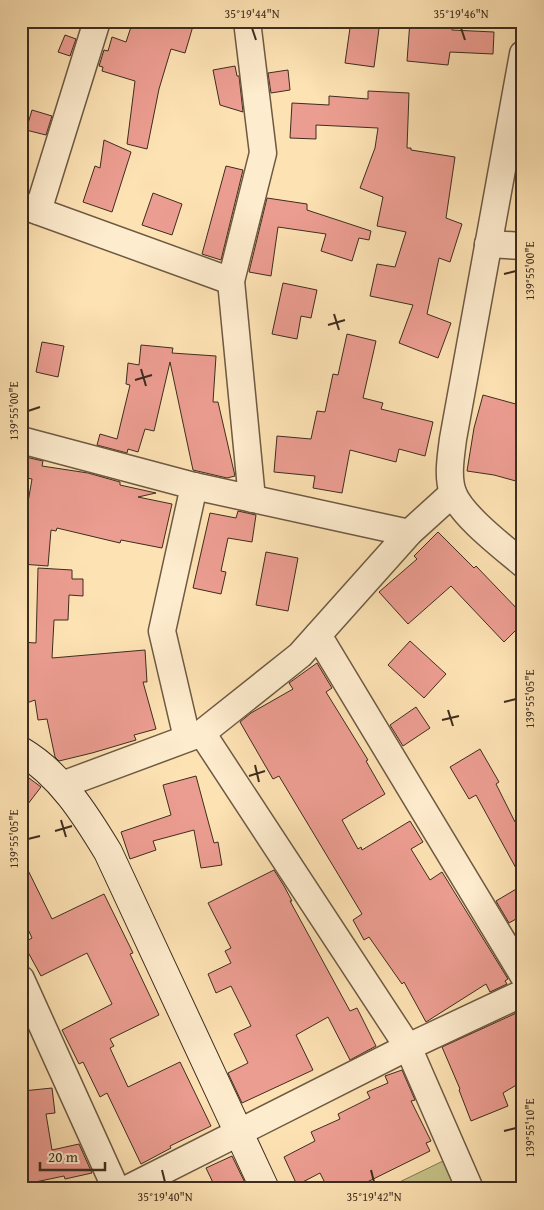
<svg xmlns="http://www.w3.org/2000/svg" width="544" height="1210" viewBox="0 0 544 1210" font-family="'Gentium Book Plus',serif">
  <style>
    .green { fill: #c5c288; stroke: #827853 }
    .building { fill: #ec9d91; stroke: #3e2d1e }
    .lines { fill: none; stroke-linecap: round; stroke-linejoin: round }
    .street-casing { stroke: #6e5a43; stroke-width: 29 }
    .secondary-casing { stroke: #3e2d1e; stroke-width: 30 }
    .street { stroke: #feecce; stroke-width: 26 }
    .secondary { stroke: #feecce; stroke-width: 28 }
    .ticks { fill: none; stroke: #3e2d1e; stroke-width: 2 }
    .neatline { fill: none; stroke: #3e2d1e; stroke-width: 2 }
    .ticks-label { font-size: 12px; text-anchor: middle; fill: #3e2d1e }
  </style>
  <rect width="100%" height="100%" fill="#fde2b3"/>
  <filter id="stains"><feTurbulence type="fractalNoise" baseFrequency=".004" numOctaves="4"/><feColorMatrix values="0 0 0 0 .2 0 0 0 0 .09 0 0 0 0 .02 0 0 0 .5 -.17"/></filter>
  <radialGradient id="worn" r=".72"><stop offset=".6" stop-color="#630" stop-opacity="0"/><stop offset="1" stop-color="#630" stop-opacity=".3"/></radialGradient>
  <polygon class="green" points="443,1161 456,1189 385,1189"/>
  <g class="building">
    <polygon points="133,21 177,21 193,26 185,53 171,49 159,89 147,149 127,144 135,81 102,71 103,67 99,66 104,50 108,51 112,37 126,42"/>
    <polygon points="351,21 380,21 374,67 345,63"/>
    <polygon points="410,21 452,21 452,30 494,32 493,54 450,52 448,65 407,61"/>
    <polygon points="65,35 76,39 70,56 58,52"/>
    <polygon points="235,66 237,76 239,76 243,112 220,105 213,70"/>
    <polygon points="288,70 290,90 271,93 268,73"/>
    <polygon points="368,91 409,93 407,148 411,148 411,150 455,157 446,218 462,224 450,262 439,258 427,314 451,323 438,358 399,343 413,305 370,296 377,264 395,267 406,232 377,226 383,197 360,188 375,148 378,128 316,125 316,139 290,138 292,103 329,105 329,96 368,99"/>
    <polygon points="32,110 52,116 46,135 26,130"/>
    <polygon points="104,140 131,152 112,212 83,202 95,166 100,168"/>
    <polygon points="226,166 243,170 221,260 202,254"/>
    <polygon points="153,193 182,204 172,235 142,225"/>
    <polygon points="267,198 307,204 307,210 371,231 369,240 359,238 352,261 321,251 326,234 278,227 271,276 249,272"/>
    <polygon points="283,283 317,290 311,318 301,316 297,339 272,334"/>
    <polygon points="347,334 376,341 363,398 383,403 381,409 433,422 425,456 399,449 396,462 350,450 342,493 313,488 315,476 274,472 277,436 311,439 317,411 325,412 333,374 338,375"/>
    <polygon points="42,342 64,346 58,377 36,372"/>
    <polygon points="141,345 173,348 172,353 216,356 213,402 218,402 235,476 227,478 193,470 170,362 154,431 145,429 138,452 128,449 127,453 97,445 100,434 117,439 130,385 126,384 128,363 139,365"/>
    <polygon points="483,395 523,406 523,483 494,475 467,471 474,428"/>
    <polygon points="21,456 43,461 42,466 88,473 120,482 120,485 156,493 138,497 172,504 162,548 121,540 120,543 57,528 56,531 51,530 48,566 21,564 21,543 32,479 21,477"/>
    <polygon points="238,511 256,515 252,542 228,538 221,571 226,572 221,594 193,588 210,513 236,518"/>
    <polygon points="438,532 474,568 476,566 523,615 523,623 504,642 451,586 408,624 379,592 417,559 414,556"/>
    <polygon points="266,552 298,558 288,611 256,605"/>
    <polygon points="38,568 72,570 72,579 83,579 83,596 69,595 68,620 54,620 52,658 145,650 147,682 143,682 156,729 134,735 136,740 92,753 59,761 55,757 47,719 38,720 35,700 21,705 21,642 36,643"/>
    <polygon points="410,641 446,674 424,698 388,665"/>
    <polygon points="317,663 332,688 326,692 368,760 366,761 385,794 342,820 358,849 361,847 362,850 410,821 423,842 411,849 430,880 442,872 508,979 505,981 507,984 490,992 486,984 426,1022 404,982 402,984 369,937 364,940 353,920 362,914 279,776 273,779 240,722 251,713 293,689 289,683"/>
    <polygon points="416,707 430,728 403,746 390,725"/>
    <polygon points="480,749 499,782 496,784 515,822 523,818 523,881 476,795 469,799 450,767"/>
    <polygon points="21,772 41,787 21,813"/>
    <polygon points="196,776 214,843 218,842 222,865 201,868 194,830 153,841 156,850 130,859 121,832 171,815 163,785"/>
    <polygon points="21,856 52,919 104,894 133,953 130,954 159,1015 110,1039 114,1046 110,1048 128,1087 180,1062 211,1126 170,1146 171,1148 141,1164 107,1093 100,1097 83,1062 79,1064 62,1030 112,1004 87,953 41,976 23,943 32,938 21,914"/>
    <polygon points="274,870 284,886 292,901 290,901 350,1011 357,1008 376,1046 350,1060 328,1017 296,1035 313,1070 242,1103 228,1073 248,1063 234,1034 251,1026 231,986 216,993 208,974 231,963 225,951 231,948 208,903"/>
    <polygon points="523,885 523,915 509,923 496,901"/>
    <polygon points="523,1010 523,1081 503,1093 508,1106 471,1121 459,1090 460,1089 442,1047"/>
    <polygon points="402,1070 415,1100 411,1101 431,1141 426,1143 430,1151 353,1189 328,1189 320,1173 297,1185 284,1157 315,1141 311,1132 340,1119 338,1114 370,1098 367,1092 388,1083 385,1076"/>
    <polygon points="52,1088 55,1113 46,1114 52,1150 79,1144 92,1173 65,1179 64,1176 21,1185 21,1124 27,1123 23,1091"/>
    <polygon points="232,1156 248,1189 216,1189 206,1168"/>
  </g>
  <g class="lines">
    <g class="street-casing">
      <g id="street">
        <polyline points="247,21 263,153 231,281 252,499"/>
        <path d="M523 54 453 439C451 456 447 476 453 493 462 516 503 547 523 564"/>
        <polyline points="21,205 231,281"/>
        <polyline points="38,211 97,21"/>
        <polyline points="488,244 523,246"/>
        <polyline points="21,440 194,486 409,533"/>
        <polyline points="318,635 523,975"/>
        <polyline points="202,733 408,1047 470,1189"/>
        <polyline points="187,738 162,631 194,486"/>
        <polyline points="62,785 202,733 300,655 409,533 453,493"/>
        <polyline points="21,979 116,1189"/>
        <polyline points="127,1189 408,1047 523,993"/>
      </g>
    </g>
    <g class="secondary-casing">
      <path id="secondary" d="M21 751C60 774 85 814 108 852L265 1189"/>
    </g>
    <use href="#street" class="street"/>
    <use href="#secondary" class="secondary"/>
  </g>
  <path class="ticks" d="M252 28 256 40M461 28 465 40M504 274 516 271M334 314 339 330M328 325 345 320M141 369 146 386M135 380 152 375M28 411 40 407M504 702 516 699M448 710 453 726M442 720 459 716M255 765 259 782M249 776 265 771M61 820 66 837M55 831 72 826M28 839 40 836M504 1131 516 1128M162 1170 165 1182M371 1170 374 1182"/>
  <rect width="544" height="1210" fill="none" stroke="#fde2b3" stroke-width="55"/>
  <path d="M40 1162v8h65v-8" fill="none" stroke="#3e2d1e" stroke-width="2.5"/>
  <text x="48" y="1162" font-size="15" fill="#3e2d1e" stroke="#feecce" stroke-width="4" paint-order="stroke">20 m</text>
  <rect x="28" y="28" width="488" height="1154" class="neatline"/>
  <g class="ticks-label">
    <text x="252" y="18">35°19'44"N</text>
    <text x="461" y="18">35°19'46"N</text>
    <text transform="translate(530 271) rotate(-90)" y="4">139°55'00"E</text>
    <text transform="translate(14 411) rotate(-90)" y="4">139°55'00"E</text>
    <text transform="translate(530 699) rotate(-90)" y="4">139°55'05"E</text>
    <text transform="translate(14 839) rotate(-90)" y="4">139°55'05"E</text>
    <text transform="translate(530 1128) rotate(-90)" y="4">139°55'10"E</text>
    <text x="165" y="1201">35°19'40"N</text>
    <text x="374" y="1201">35°19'42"N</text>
  </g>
  <rect width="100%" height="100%" filter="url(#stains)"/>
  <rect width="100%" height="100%" fill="url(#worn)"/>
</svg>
